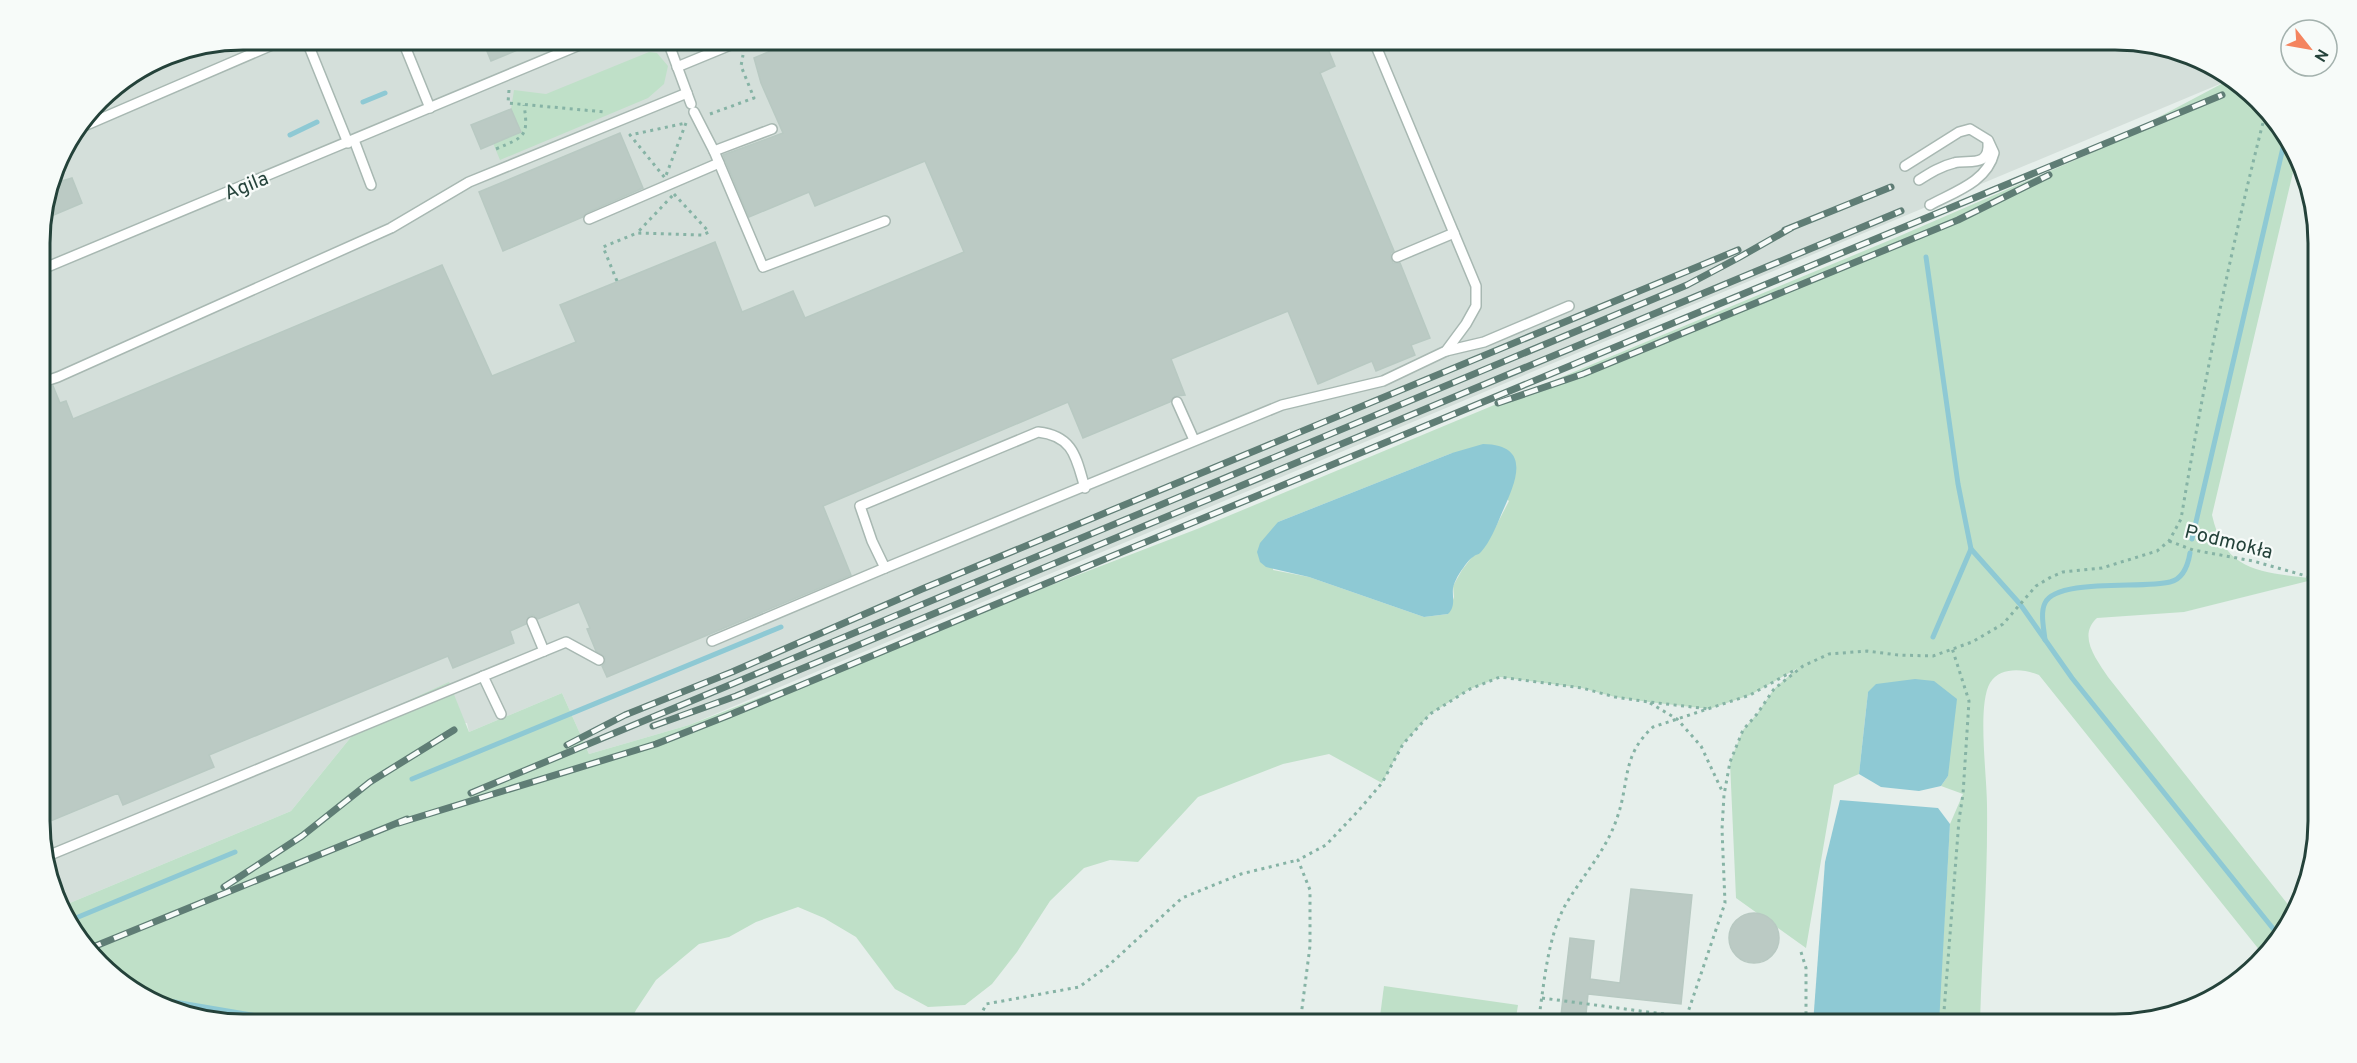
<svg xmlns="http://www.w3.org/2000/svg" width="2357" height="1063" viewBox="0 0 2357 1063" font-family="Overpass,sans-serif">
  <style>
    .built { fill: #d4dfda }
    .green { fill: #bfe0c8; fill-rule: evenodd }
    .water { fill: #8ec9d4 }
    .lines { fill: none; stroke-linecap: round; stroke-linejoin: round }
    .stream { stroke: #8ec9d4; stroke-width: 5 }
    .building { fill: #bbcac4; stroke: #b8c9c2; stroke-width: 1.5 }
    .lane-casing { stroke: #a8b8b2; stroke-width: 12 }
    .path { stroke: #86b3a5; stroke-width: 3; stroke-dasharray: 3 4.5; stroke-linecap: butt }
    .lane { stroke: #fff; stroke-width: 9 }
    .rail-casing { stroke: #5f7d75; stroke-width: 7 }
    .rail { stroke: #f7fbf9; stroke-width: 4.5; stroke-dasharray: 14; stroke-linecap: butt }
    .labels { text-anchor: middle; stroke-width: 4.5; stroke-linejoin: round; paint-order: stroke }
    .street-label { font-size: 20px; fill: #24423a; stroke: #f7fbf9 }
    .rim { fill: none; stroke: #24423a; stroke-width: 3 }
  </style>
  <rect width="100%" height="100%" fill="#e6efeb"/>
  <polygon class="built" points="242,39 2115,39 2193,55 2227,81 689,725 589,754 562,693 469,732 467,723 364,721 291,811 65,905 41,848 39,229 60,152 108,90 165,54"/>
  <g class="green">
    <polygon points="649,52 657,53 668,66 664,84 648,98 500,160 493,143 521,132 511,109 514,90 546,94"/>
    <path d="M2227 81 2276 119 2295 164 2212 515C2225 575 2266 572 2316 579L2184 612 2097 618C2077 636 2097 660 2108 677L2294 912 2265 957 2039 675C2025 669 2000 666 1990 683 1977 705 1987 776 1987 805 1988 878 1982 951 1980 1024H1938L1950 824 1963 794 1941 786 1948 776 1868 692 1859 774 1834 785 1806 948 1736 898 1730 762 1743 730 1757 714 1774 689 1798 668 1750 695 1709 709 1649 702 1615 697 1582 688 1500 677 1470 689 1430 714 1403 744 1382 783 1329 754 1283 764 1198 797 1138 862 1110 860 1084 868 1050 901 1017 952 992 984 965 1005 928 1007 895 989 856 937 824 918 798 907 756 922 729 937 699 944 656 980 636 1010 629 1024H242L164 1008 81 944 65 905 291 811 364 721 449 682 469 732 562 693 589 754 689 725 1197 529 1895 238 2089 154ZM1452 453 1509 501 1496 526 1462 570 1453 586 1454 597 1448 614 1424 617 1309 577 1273 570 1278 522Z"/>
    <polygon points="1384,986 1518,1005 1515,1024 1379,1024"/>
  </g>
  <g class="water">
    <path d="M1483 444C1535 445 1514 485 1501 515 1496 527 1490 542 1481 552 1477 556 1478 553 1473 557 1469 559 1464 567 1461 571 1458 575 1454 583 1453 588 1452 598 1456 606 1448 614L1424 617 1309 577 1266 567 1260 562 1257 552 1260 543 1278 522 1452 453Z"/>
    <polygon points="1915,679 1934,681 1957,699 1948,776 1941,786 1919,791 1881,787 1859,774 1868,692 1876,684"/>
    <polygon points="1840,800 1938,808 1950,824 1939,1024 1813,1024 1825,862"/>
  </g>
  <g class="lines">
    <g class="stream">
      <polyline points="363,102 385,93"/>
      <polyline points="290,135 317,122"/>
      <polyline points="1926,257 1958,484 1971,549 2020,604 2072,678 2279,936"/>
      <polyline points="2192,539 2285,139"/>
      <polyline points="1933,637 1971,549"/>
      <path d="M2045 640C2044 629 2040 613 2045 603 2057 578 2144 589 2170 582 2183 579 2188 565 2190 553"/>
      <polyline points="412,779 781,627"/>
      <polyline points="71,920 235,852"/>
      <polyline points="151,998 304,1024"/>
    </g>
  </g>
  <g class="building">
    <polygon points="482,39 544,39 491,61"/>
    <polygon points="799,39 1324,39 1335,66 1320,73 1394,251 1391,253 1391,259 1393,263 1400,263 1430,338 1411,345 1415,355 1376,371 1372,361 1318,384 1288,311 1171,359 1185,395 1175,396 1170,402 1083,438 1068,402 823,506 851,575 607,677 602,666 605,663 605,657 596,651 587,629 590,628 579,602 538,619 533,615 529,616 526,624 510,631 514,643 453,668 448,656 209,755 214,767 123,805 118,793 41,825 40,390 53,386 60,403 66,401 73,419 442,265 492,376 576,342 560,305 715,242 742,312 793,291 805,318 964,252 925,161 815,206 809,192 749,217 723,155 783,133 761,83 754,58"/>
    <polygon points="511,109 521,132 481,149 471,125"/>
    <polygon points="620,133 643,188 586,213 583,217 503,251 479,192"/>
    <polygon points="56,166 62,181 72,178 82,203 42,220"/>
    <polygon points="1631,889 1692,895 1681,1004 1588,994 1585,1024 1560,1024 1570,938 1594,941 1590,979 1620,983"/>
    <circle cx="1754" cy="938" r="25"/>
  </g>
  <g class="lines">
    <g class="lane-casing">
      <g id="lane">
        <polyline points="306,39 348,143"/>
        <polyline points="402,39 430,108"/>
        <polyline points="667,39 691,104"/>
        <polyline points="677,67 745,39"/>
        <polyline points="694,112 714,151 763,267 885,221"/>
        <polyline points="77,129 286,39"/>
        <polyline points="354,140 371,185"/>
        <polyline points="714,151 772,129"/>
        <path d="M1905 166 1959 132 1970 129 1988 140 1994 153C1987 182 1954 192 1930 205"/>
        <path d="M1919 180C1930 173 1941 166 1954 163 1967 159 1990 169 1988 142"/>
        <polyline points="589,219 719,163"/>
        <polyline points="1397,257 1454,233"/>
        <polyline points="40,270 594,39"/>
        <polyline points="1446,351 1484,342 1569,306"/>
        <polyline points="40,383 58,377 391,228 469,182 687,93"/>
        <polyline points="1177,402 1194,440"/>
        <path d="M1085 488C1076 458 1074 436 1038 432L860 506 872 541 885 568 1282 405 1383 381 1446 351 1466 324 1476 306V286L1373 39"/>
        <polyline points="532,622 544,651"/>
        <polyline points="712,641 885,568"/>
        <polyline points="483,676 501,714"/>
        <polyline points="45,857 566,642 599,660"/>
      </g>
    </g>
    <g class="path">
      <polyline points="509,90 508,103 605,112"/>
      <polyline points="710,114 754,98 741,66 743,55"/>
      <polygon points="686,123 665,178 630,135"/>
      <path d="M496 149C524 137 529 137 524 105"/>
      <polygon points="674,194 709,232 702,235 637,233"/>
      <polyline points="617,281 603,247 637,233"/>
      <polyline points="2169,541 2193,550 2253,561 2317,579"/>
      <polyline points="1650,703 1677,719 1701,746 1723,793"/>
      <polyline points="1801,952 1806,968 1806,1024"/>
      <polyline points="1542,998 1686,1017"/>
      <polyline points="977,1024 986,1004 1079,987 1108,966 1182,898 1241,874 1298,860"/>
      <polyline points="1300,1024 1310,946 1310,890 1298,860 1326,845 1359,810 1382,783 1403,744 1430,714 1470,689 1500,677 1582,688 1615,697 1649,702 1709,709"/>
      <path d="M1538 1024C1544 986 1547 937 1566 904 1583 875 1606 851 1617 818 1630 782 1621 756 1653 727L1750 695 1793 671"/>
      <path d="M1684 1024 1725 903 1722 829 1724 795 1730 762 1743 730 1757 714 1774 689 1803 666 1829 654 1867 651 1898 655 1933 656 1972 642 2003 624 2036 586 2051 577 2063 572 2102 568 2157 551 2169 541 2181 519C2204 382 2231 246 2266 111"/>
      <polyline points="1943,1024 1959,820 1963,794 1969,701 1952,648"/>
    </g>
    <use href="#lane" class="lane"/>
    <g class="rail-casing">
      <g id="rail">
        <polyline points="1785,230 1891,187"/>
        <polyline points="1498,403 1583,374 1958,220 2049,175"/>
        <polyline points="653,726 736,696 1901,211"/>
        <polyline points="567,745 625,715 732,672 922,589 1738,250"/>
        <polyline points="471,793 1687,285 1738,258 1791,228"/>
        <polyline points="399,823 656,744 727,716 2222,95"/>
        <polyline points="224,887 302,836 370,782 454,730"/>
        <polyline points="88,949 407,819"/>
      </g>
    </g>
    <use href="#rail" class="rail"/>
  </g>
  <g class="labels">
    <g class="street-label">
      <text transform="translate(246 185) rotate(-22)" y="7">Agila</text>
      <text transform="translate(2229 541) rotate(14)" y="7">Podmokła</text>
    </g>
  </g>
  <path d="M0 0H2357V1063H0ZM243 50H2115A193 193 0 0 1 2308 243V821A193 193 0 0 1 2115 1014H243A193 193 0 0 1 50 821V243A193 193 0 0 1 243 50Z" fill="#f7fbf9" fill-rule="evenodd"/>
  <path class="rim" d="M243 50H2115A193 193 0 0 1 2308 243V821A193 193 0 0 1 2115 1014H243A193 193 0 0 1 50 821V243A193 193 0 0 1 243 50Z"/>
  <g transform="translate(2309 48) rotate(121)"><circle r="28" fill="#f7fbf9" stroke="#a3b1ad" stroke-width="1.5"/>
  <path d="M0-4.5L10 22L0 15L-10 22Z" fill="#f4845f"/>
  <text y="-9" font-size="16" font-weight="bold" text-anchor="middle" fill="#24423a">N</text>
  </g>
</svg>
